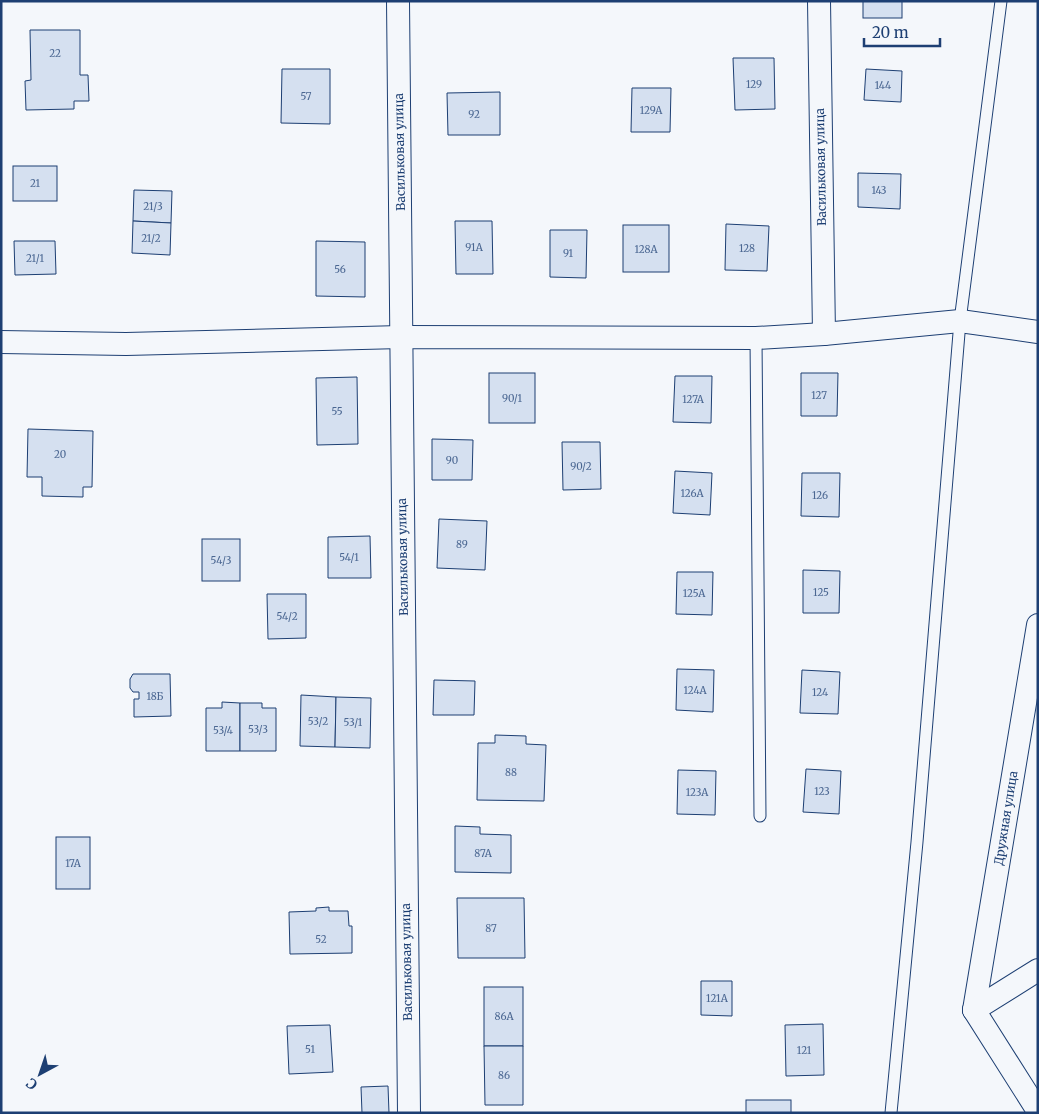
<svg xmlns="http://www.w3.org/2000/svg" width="1039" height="1114" viewBox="0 0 1039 1114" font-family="Merriweather,serif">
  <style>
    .building { fill: #d5e0f0; stroke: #1d3f73 }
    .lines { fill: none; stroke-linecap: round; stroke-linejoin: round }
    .service-casing { stroke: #1d3f73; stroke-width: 13 }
    .minor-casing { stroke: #1d3f73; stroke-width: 24 }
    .service { stroke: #f4f7fb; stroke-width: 11 }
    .minor { stroke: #f4f7fb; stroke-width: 22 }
    .labels { text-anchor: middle; stroke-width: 4; stroke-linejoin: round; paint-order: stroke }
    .number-label { font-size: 10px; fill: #4b6792 }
    .street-label { font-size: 12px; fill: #1d3f73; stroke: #f4f7fb }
  </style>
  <rect width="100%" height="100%" fill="#f4f7fb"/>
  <g class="building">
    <rect x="863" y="1" width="39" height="17"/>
    <polygon points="30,30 80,30 80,75 88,75 89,101 74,101 74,109 26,110 25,81 31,80"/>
    <polygon points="733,58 774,58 775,109 735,110"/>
    <polygon points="282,69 330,69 330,124 281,123"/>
    <polygon points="866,69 902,71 901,102 864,100"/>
    <polygon points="632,88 671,88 670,132 631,132"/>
    <polygon points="500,92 500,135 448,135 447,93"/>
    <rect x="13" y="166" width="44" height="35"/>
    <polygon points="858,173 901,174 900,209 858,207"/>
    <polygon points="134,190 172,191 171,223 133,221"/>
    <polygon points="133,221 171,223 170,255 132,253"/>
    <polygon points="455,221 492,221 493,274 456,274"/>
    <polygon points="726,224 769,226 767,271 725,270"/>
    <rect x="623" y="225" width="46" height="47"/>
    <polygon points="550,230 587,230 586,278 550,277"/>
    <polygon points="14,241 55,241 56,274 15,275"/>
    <polygon points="316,241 365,242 365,297 316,296"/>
    <rect x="489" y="373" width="46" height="50"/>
    <polygon points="801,373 838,373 837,416 801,416"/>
    <polygon points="675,376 712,376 711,423 673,422"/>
    <polygon points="357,377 358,444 317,445 316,378"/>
    <polygon points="28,429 93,431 92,487 83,487 83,497 42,496 42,477 27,477"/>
    <polygon points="432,439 473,440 472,480 432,480"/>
    <polygon points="562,442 600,442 601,489 563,490"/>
    <polygon points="675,471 712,473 710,515 673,513"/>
    <polygon points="802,473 840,473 839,517 801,516"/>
    <polygon points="439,519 487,521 485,570 437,568"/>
    <polygon points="370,536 371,578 328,578 328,537"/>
    <rect x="202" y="539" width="38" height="42"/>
    <polygon points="803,570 840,571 839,613 803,613"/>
    <polygon points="677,572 713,572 712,615 676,614"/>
    <polygon points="267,594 306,594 306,638 268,639"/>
    <polygon points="677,669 714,670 713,712 676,710"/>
    <polygon points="802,670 840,672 838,714 800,713"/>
    <polygon points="133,674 170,674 171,716 134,717 134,699 139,699 139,692 133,692 130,688 130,679"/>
    <polygon points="434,680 475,681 474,715 433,715"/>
    <polygon points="301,695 336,697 335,747 300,746"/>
    <polygon points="336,697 371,698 370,748 335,747"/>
    <polygon points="222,702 240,703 240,751 206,751 206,708 222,708"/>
    <polygon points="240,703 262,703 262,708 276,708 276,751 240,751"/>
    <polygon points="495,735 526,736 526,744 546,745 544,801 477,800 478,743 495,743"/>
    <polygon points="806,769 841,771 839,814 803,812"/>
    <polygon points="678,770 716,771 715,815 677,814"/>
    <polygon points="455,826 480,827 480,834 511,835 511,873 455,872"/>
    <rect x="56" y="837" width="34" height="52"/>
    <polygon points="457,898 524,898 525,958 458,958"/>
    <polygon points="329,907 329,911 348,911 349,926 352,926 352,953 290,954 289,912 316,911 316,908"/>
    <polygon points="701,981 732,981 732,1016 701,1015"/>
    <rect x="484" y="987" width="39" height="59"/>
    <polygon points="823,1024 824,1075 786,1076 785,1025"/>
    <polygon points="330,1025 333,1072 289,1074 287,1026"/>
    <polygon points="484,1046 523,1046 523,1105 485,1105"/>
    <polygon points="388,1086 389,1113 362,1113 361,1087"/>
    <rect x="746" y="1100" width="45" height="13"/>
  </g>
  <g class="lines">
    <g class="service-casing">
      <g id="service">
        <polyline points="756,338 760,816"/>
        <polyline points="891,1113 917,842 960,321 1001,1"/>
      </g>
    </g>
    <g class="minor-casing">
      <g id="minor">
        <polyline points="398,1 409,1113"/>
        <polyline points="819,1 824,334"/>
        <polyline points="1,342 126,344 401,337 756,338 824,334 960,321 1038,332"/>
        <polyline points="974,1010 1038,625"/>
        <polyline points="974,1010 1038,1111"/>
        <polyline points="974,1010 1038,970"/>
      </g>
    </g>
    <use href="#service" class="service"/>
    <use href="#minor" class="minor"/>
  </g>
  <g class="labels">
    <g class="number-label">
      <text x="55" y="57">22</text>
      <text x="754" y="88">129</text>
      <text x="883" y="89">144</text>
      <text x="306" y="100">57</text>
      <text x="651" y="114">129А</text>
      <text x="474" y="118">92</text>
      <text x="35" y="187">21</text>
      <text x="879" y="194">143</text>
      <text x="153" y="210">21/3</text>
      <text x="151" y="242">21/2</text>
      <text x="474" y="251">91А</text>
      <text x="747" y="252">128</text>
      <text x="646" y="253">128А</text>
      <text x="568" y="257">91</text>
      <text x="35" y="262">21/1</text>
      <text x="340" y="273">56</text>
      <text x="819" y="399">127</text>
      <text x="512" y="402">90/1</text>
      <text x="693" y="403">127А</text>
      <text x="337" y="415">55</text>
      <text x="60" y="458">20</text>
      <text x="452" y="464">90</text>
      <text x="581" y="470">90/2</text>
      <text x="692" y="497">126А</text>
      <text x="820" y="499">126</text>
      <text x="462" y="548">89</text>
      <text x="349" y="561">54/1</text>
      <text x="221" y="564">54/3</text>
      <text x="821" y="596">125</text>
      <text x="694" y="597">125А</text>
      <text x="287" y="620">54/2</text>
      <text x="695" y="694">124А</text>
      <text x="820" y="696">124</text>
      <text x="155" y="700">18Б</text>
      <text x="318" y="725">53/2</text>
      <text x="353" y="726">53/1</text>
      <text x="258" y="733">53/3</text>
      <text x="223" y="734">53/4</text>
      <text x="511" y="776">88</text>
      <text x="822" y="795">123</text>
      <text x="697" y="796">123А</text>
      <text x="483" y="857">87А</text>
      <text x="73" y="867">17А</text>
      <text x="491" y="932">87</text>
      <text x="321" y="943">52</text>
      <text x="717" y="1002">121А</text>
      <text x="504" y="1020">86А</text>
      <text x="310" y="1053">51</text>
      <text x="804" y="1054">121</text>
      <text x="504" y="1079">86</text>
    </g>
    <g class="street-label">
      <text transform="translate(400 152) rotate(-91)" y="4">Васильковая улица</text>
      <text transform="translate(821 167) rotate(-91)" y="4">Васильковая улица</text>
      <text transform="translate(403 557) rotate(-91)" y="4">Васильковая улица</text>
      <text transform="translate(1006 818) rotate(-81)" y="4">Дружная улица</text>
      <text transform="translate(407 962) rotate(-91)" y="4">Васильковая улица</text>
    </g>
  </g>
  <rect width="1039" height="1114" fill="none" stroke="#1d3f73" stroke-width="5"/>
  <g transform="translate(40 1074) rotate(220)" stroke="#f4f7fb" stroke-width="4" paint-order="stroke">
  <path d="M0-4L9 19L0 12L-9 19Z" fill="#1d3f73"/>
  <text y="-8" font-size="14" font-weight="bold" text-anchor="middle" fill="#1d3f73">С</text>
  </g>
  <path d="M864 38v8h76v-8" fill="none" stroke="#1d3f73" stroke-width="2.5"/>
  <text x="872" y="38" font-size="15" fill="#1d3f73" stroke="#f4f7fb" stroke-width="4" paint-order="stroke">20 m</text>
</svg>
